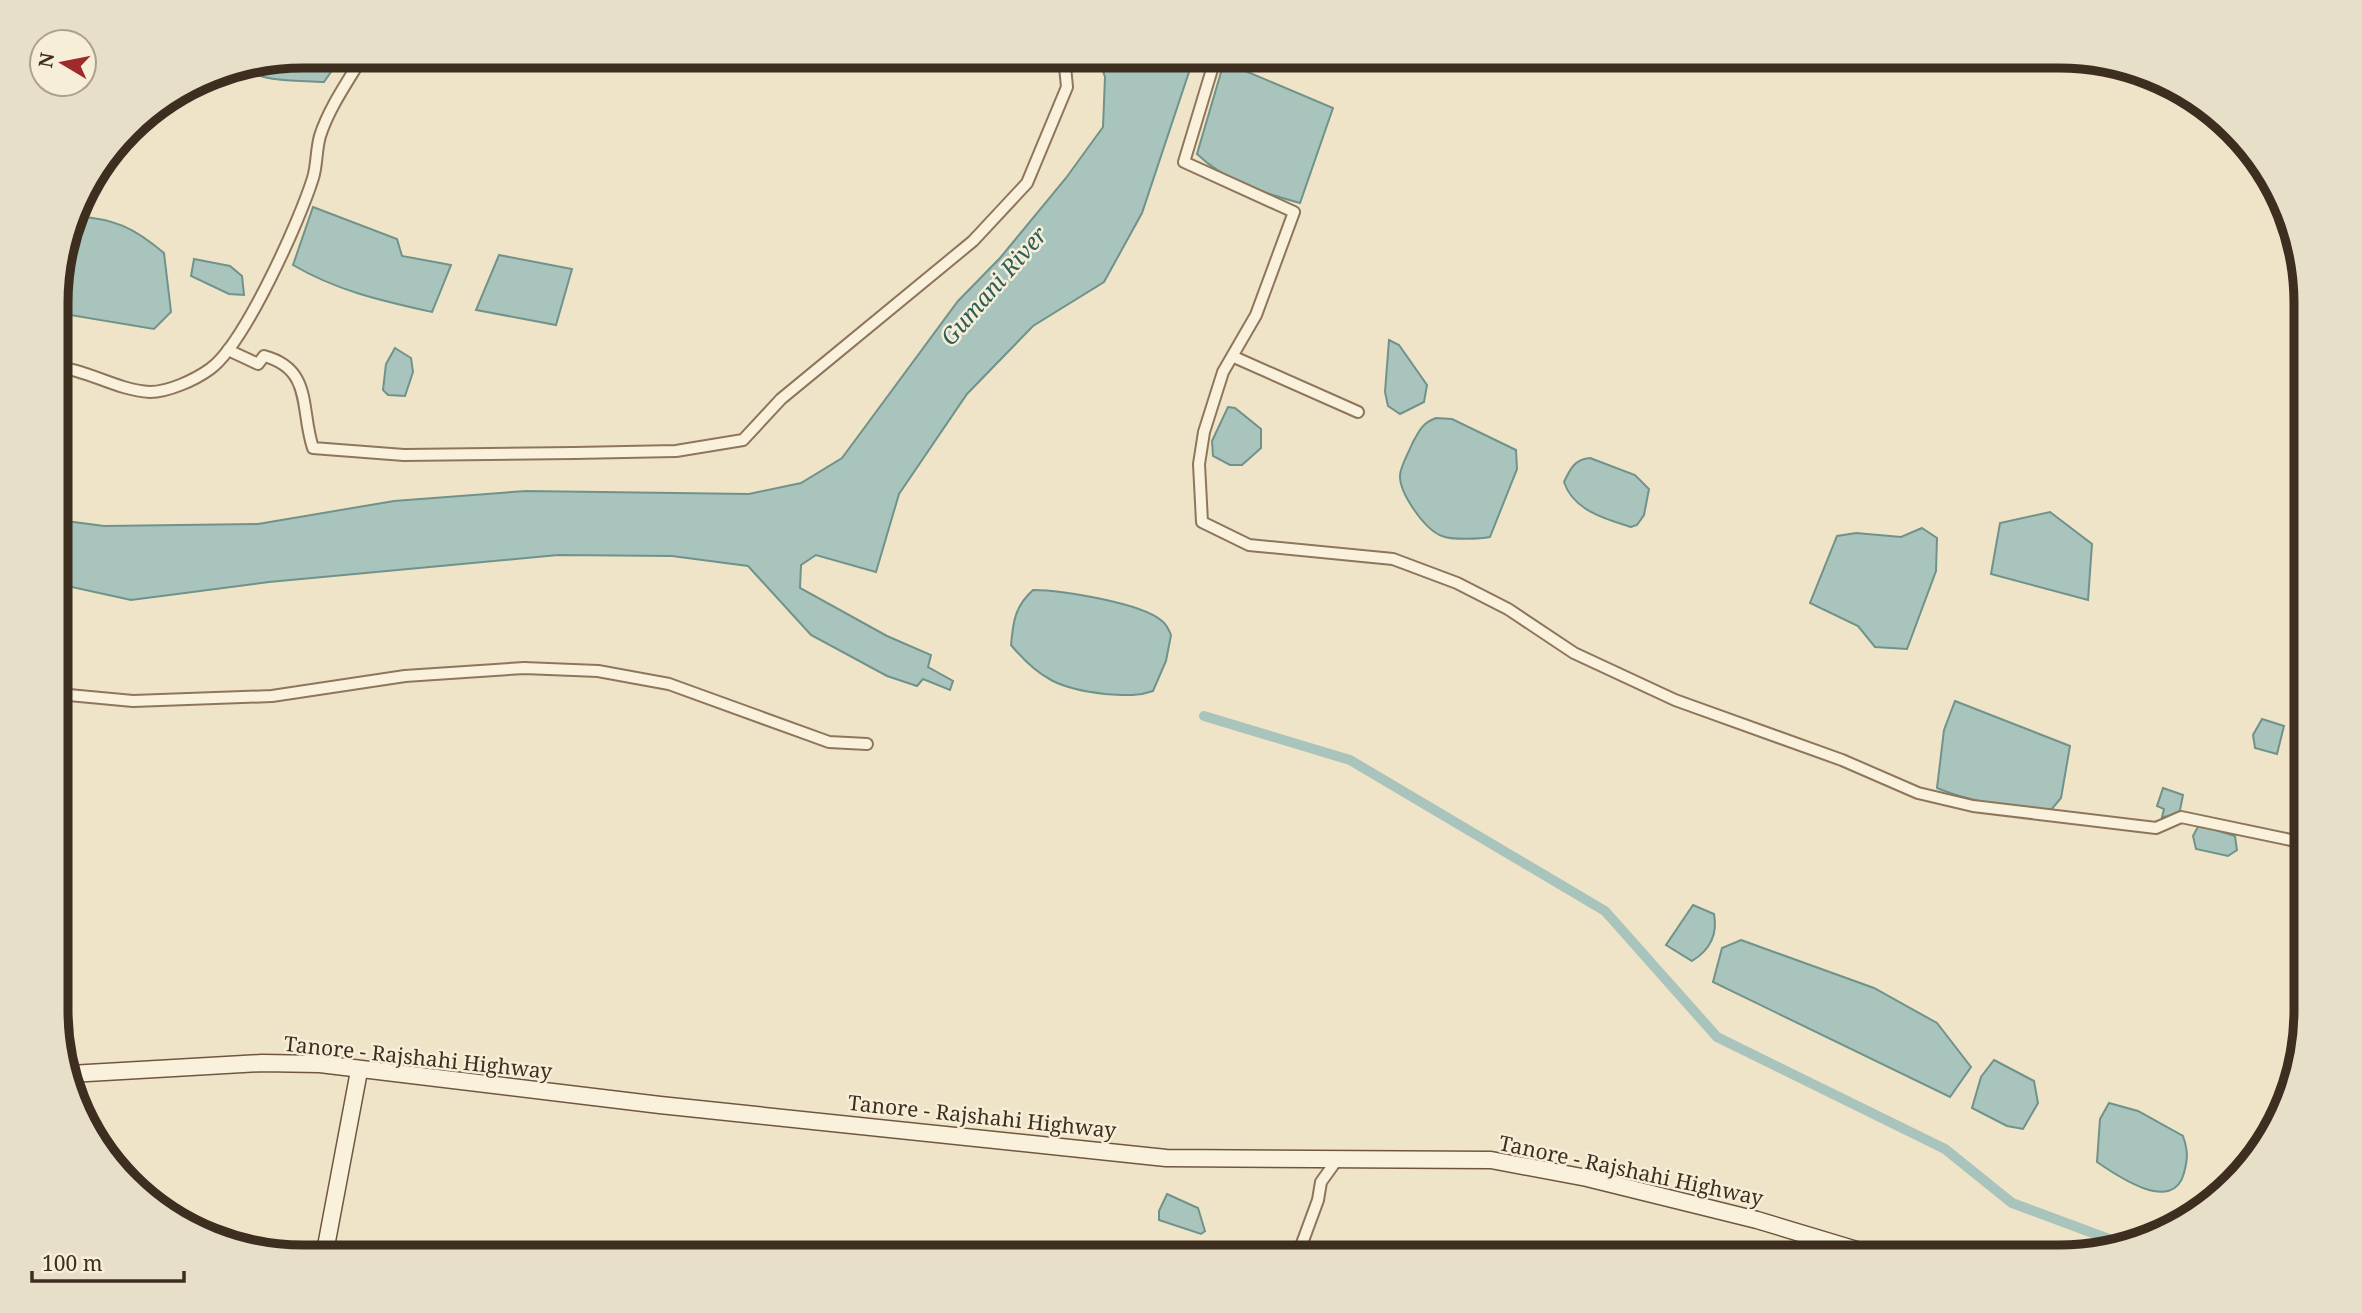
<svg xmlns="http://www.w3.org/2000/svg" width="2362" height="1313" viewBox="0 0 2362 1313" font-family="'Noto Serif',serif">
  <style>
    .water { fill: #a9c4bc; stroke: #6f938a; stroke-width: 2 }
    .lines { fill: none; stroke-linecap: round; stroke-linejoin: round }
    .canal { stroke: #a9c4bc; stroke-width: 10 }
    .street-casing { stroke: #8d765c; stroke-width: 14 }
    .secondary-casing { stroke: #6f573f; stroke-width: 19 }
    .street { stroke: #faf1dc; stroke-width: 10 }
    .secondary { stroke: #faf1dc; stroke-width: 16 }
    .labels { text-anchor: middle; stroke-width: 5; stroke-linejoin: round; paint-order: stroke }
    .street-label { font-size: 21px; fill: #3d2e20; stroke: #f7eed8 }
    .water-label { font-size: 23px; font-style: italic; fill: #2f5d5a; stroke: #f7eed8 }
    .rim { fill: none; stroke: #3d2e20; stroke-width: 9 }
  </style>
  <rect width="100%" height="100%" fill="#f0e4c8"/>
  <g class="water">
    <path d="M304 56H342L324 82C299 80 264 83 243 68Z"/>
    <polygon points="1098,56 1190,56 1192,63 1142,213 1104,282 1033,326 967,394 899,494 876,572 816,555 801,565 800,588 887,636 931,655 928,667 953,681 950,690 923,679 917,686 887,676 811,635 748,566 672,556 558,555 269,582 131,600 58,584 58,520 104,526 258,524 394,501 526,491 749,494 801,483 842,458 958,301 1000,258 1066,178 1103,127 1105,77"/>
    <path d="M1224 62 1333 108 1300 203C1263 193 1225 181 1197 154Z"/>
    <path d="M313 207 397 239 402 256 451 265 432 312C383 301 337 291 293 265Z"/>
    <path d="M75 216C115 219 133 227 164 253L171 312 154 329 58 313V297Z"/>
    <polygon points="499,255 572,269 556,325 476,310"/>
    <polygon points="194,259 230,266 242,276 244,295 229,294 191,276"/>
    <polygon points="1389,340 1399,345 1427,385 1424,402 1400,414 1388,406 1385,392"/>
    <polygon points="395,348 411,358 413,372 405,396 388,395 383,390 386,364"/>
    <polygon points="1228,407 1235,408 1261,429 1261,448 1242,465 1230,465 1213,456 1212,441"/>
    <path d="M1436 418 1452 419 1516 450 1517 469 1490 537C1481 539 1451 540 1442 536 1425 530 1399 493 1400 475 1401 465 1408 454 1412 444 1419 431 1422 423 1436 418Z"/>
    <path d="M1590 458 1635 475 1649 489 1644 515 1637 525 1631 527C1605 519 1573 510 1564 482 1570 469 1575 459 1590 458Z"/>
    <polygon points="2050,512 2092,544 2088,600 1991,574 2000,523"/>
    <polygon points="1922,528 1937,538 1936,571 1907,649 1875,647 1858,626 1810,603 1837,536 1856,533 1901,537"/>
    <path d="M1033 590C1061 590 1142 603 1162 621 1166 624 1169 630 1171 635L1166 661 1153 691C1136 697 1123 695 1105 694 1061 689 1040 680 1011 645 1013 622 1015 606 1033 590Z"/>
    <path d="M1955 701 2070 746 2061 798 2051 810C2012 806 1974 804 1937 788L1944 730Z"/>
    <polygon points="2262,719 2284,726 2277,754 2255,748 2253,735"/>
    <polygon points="2163,788 2183,795 2179,815 2162,817 2164,809 2157,806"/>
    <polygon points="2199,825 2235,836 2237,850 2228,856 2196,849 2193,836"/>
    <path d="M1693 905 1714 914C1718 935 1710 950 1692 961L1666 945Z"/>
    <polygon points="1741,940 1874,988 1937,1023 1971,1067 1950,1097 1713,982 1722,948"/>
    <polygon points="1994,1060 2034,1081 2038,1103 2023,1129 2007,1126 1972,1108 1981,1077"/>
    <path d="M2109 1103 2138 1111 2183 1136C2188 1151 2188 1158 2184 1173 2173 1215 2116 1175 2097 1162L2100 1119Z"/>
    <polygon points="1167,1194 1198,1208 1205,1231 1201,1234 1159,1220 1159,1211"/>
  </g>
  <g class="lines">
    <polyline class="canal" points="1204,716 1350,760 1605,911 1717,1037 1945,1149 2012,1203 2117,1242"/>
    <g class="street-casing">
      <g id="street">
        <polyline points="1216,56 1184,162 1294,212 1256,315 1223,372 1204,432 1199,464 1202,522 1249,545 1393,559 1457,583 1508,609 1574,653 1675,700 1842,760 1918,793 1973,806 2156,828 2181,817 2305,843"/>
        <path d="M228 350 258 364 264 356C313 369 300 409 313 448L404 455 574 453 676 451 743 440 781 399 973 241 1027 183 1067 87 1064 56"/>
        <polyline points="1234,357 1358,412"/>
        <path d="M58 367C90 371 117 390 150 392 168 392 195 380 210 369 244 345 300 220 313 178 317 165 316 150 320 136 329 108 348 81 363 56"/>
        <polyline points="58,694 133,701 272,696 405,676 524,668 598,671 669,684 829,742 867,744"/>
        <polyline points="1297,1257 1318,1200 1321,1182 1339,1157"/>
      </g>
    </g>
    <g class="secondary-casing">
      <g id="secondary">
        <polyline points="70,1074 262,1063 320,1064 660,1105 1166,1158 1491,1160 1587,1178 1757,1220 1880,1257"/>
        <polyline points="324,1257 359,1071"/>
      </g>
    </g>
    <use href="#street" class="street"/>
    <use href="#secondary" class="secondary"/>
  </g>
  <g class="labels">
    <g class="street-label">
      <text transform="translate(418 1058) rotate(6)" y="7">Tanore - Rajshahi Highway</text>
      <text transform="translate(982 1117) rotate(6)" y="7">Tanore - Rajshahi Highway</text>
      <text transform="translate(1631 1171) rotate(12)" y="7">Tanore - Rajshahi Highway</text>
    </g>
    <g class="water-label">
      <text transform="translate(994 286) rotate(-49)" y="8">Gumani River</text>
    </g>
  </g>
  <path d="M0 0H2362V1313H0ZM303 68H2059A235 235 0 0 1 2294 303V1010A235 235 0 0 1 2059 1245H303A235 235 0 0 1 68 1010V303A235 235 0 0 1 303 68Z" fill="#e8dfc9" fill-rule="evenodd"/>
  <path class="rim" d="M303 68H2059A235 235 0 0 1 2294 303V1010A235 235 0 0 1 2059 1245H303A235 235 0 0 1 68 1010V303A235 235 0 0 1 303 68Z"/>
  <g transform="translate(63 63) rotate(280)"><circle r="33" fill="#f7eed8" stroke="#ada18e" stroke-width="2"/>
  <path d="M0-5L12 26L0 18L-12 26Z" fill="#9e2a2b"/>
  <text y="-10" font-size="19" font-weight="bold" text-anchor="middle" fill="#3d2e20">N</text>
  </g>
  <path d="M32 1271v10h152v-10" fill="none" stroke="#3d2e20" stroke-width="3.5"/>
  <text x="42" y="1271" font-size="21" fill="#3d2e20" stroke="#f7eed8" stroke-width="5" paint-order="stroke">100 m</text>
</svg>
